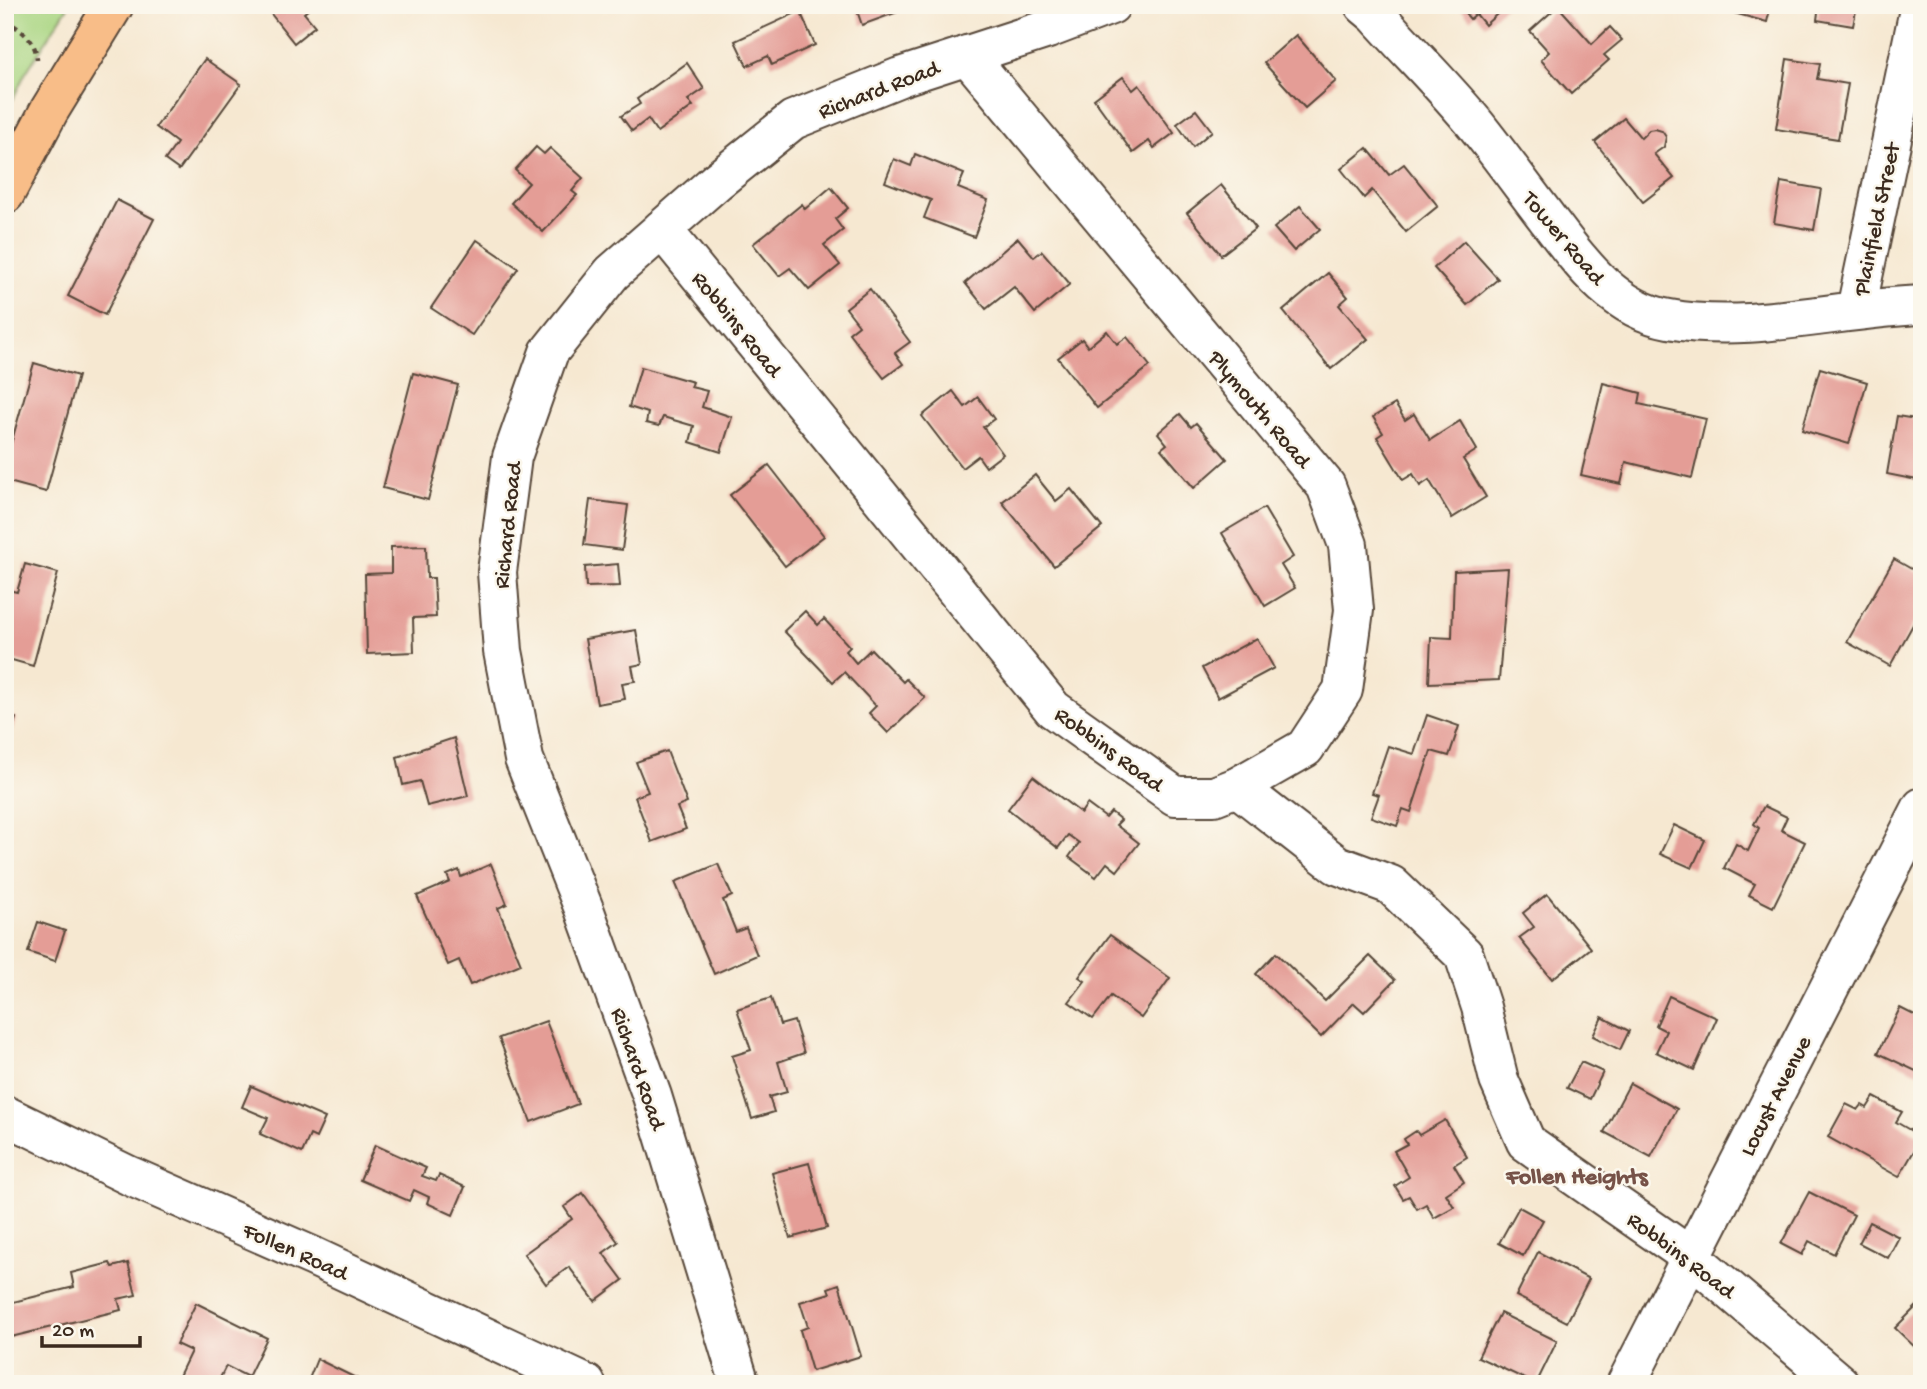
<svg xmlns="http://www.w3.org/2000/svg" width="1927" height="1389" viewBox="0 0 1927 1389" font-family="'Gochi Hand',sans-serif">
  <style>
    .green { fill: #aad683; stroke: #728050; stroke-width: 2 }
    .building { fill: #e49d96 }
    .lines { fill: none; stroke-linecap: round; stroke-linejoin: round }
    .minor-casing { stroke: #574639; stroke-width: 42 }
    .major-casing { stroke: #574639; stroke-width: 42 }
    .path { stroke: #574639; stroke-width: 4.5; stroke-dasharray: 5 5; stroke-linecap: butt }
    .minor { stroke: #fff; stroke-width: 38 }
    .major { stroke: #f8bd88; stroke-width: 38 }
    .labels { text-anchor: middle; stroke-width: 5; stroke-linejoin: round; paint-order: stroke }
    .street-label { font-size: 23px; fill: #3b2a1e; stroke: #fbf7ec }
    .neighbourhood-label { font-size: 24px; font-weight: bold; fill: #765248; stroke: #fbf7ec }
  </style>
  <rect width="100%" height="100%" fill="#fbf7ec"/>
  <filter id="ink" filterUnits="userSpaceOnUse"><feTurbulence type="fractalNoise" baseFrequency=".0143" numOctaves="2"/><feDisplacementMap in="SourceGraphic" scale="14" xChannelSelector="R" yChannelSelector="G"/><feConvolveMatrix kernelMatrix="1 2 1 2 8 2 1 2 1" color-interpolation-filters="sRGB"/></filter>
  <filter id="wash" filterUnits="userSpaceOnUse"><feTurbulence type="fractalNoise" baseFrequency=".00686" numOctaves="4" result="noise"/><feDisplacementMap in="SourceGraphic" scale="28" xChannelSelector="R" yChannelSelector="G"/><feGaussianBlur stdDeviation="1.57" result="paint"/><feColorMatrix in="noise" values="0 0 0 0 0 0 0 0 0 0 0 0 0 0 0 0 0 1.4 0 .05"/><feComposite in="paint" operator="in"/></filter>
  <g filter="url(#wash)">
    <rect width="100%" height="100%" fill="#f6e8d1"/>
    <polygon class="green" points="5,5 69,5 25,74 5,115"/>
    <g id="blocks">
      <g class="building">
        <polygon points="264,5 314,5 304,13 315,26 294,43"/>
        <polygon points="855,5 914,5 914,6 862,25"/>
        <polygon points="1458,5 1507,5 1485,25 1476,14 1470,19"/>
        <polygon points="1736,5 1771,5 1767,22 1734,13"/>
        <polygon points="1819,5 1857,5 1853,26 1817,20"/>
        <polygon points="1558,6 1592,44 1610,27 1622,40 1604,55 1609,60 1571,94 1541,60 1549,52 1530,31"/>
        <polygon points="800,11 815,45 772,65 768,56 747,66 735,41"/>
        <polygon points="1296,35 1336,81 1305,108 1264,63"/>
        <polygon points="205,59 241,84 179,170 165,160 177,143 156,127"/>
        <polygon points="1787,59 1820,64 1817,79 1848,84 1838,139 1776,129"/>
        <polygon points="687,63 704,89 688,100 693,106 657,132 648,119 632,131 621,116 640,104 637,99"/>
        <polygon points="1123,77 1133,90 1139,85 1174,133 1154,148 1149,141 1133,153 1094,99"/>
        <polygon points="1196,110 1212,131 1193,147 1177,124"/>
        <polygon points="1624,118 1641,138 1649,130 1655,129 1662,131 1666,137 1664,147 1654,154 1674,178 1643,202 1595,142"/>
        <polygon points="536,147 544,154 550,148 583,178 572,191 577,195 543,232 511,203 529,183 515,170"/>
        <polygon points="1367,148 1389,175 1404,164 1438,206 1406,232 1372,190 1364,198 1341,169"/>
        <polygon points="915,154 964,174 958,188 988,200 974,237 924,218 931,200 885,182 894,159 911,166"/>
        <polygon points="1781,182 1821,189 1814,230 1774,223"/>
        <polygon points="1221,185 1256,228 1221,255 1187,213"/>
        <polygon points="831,187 848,208 835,219 843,230 824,245 840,265 809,290 790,268 779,276 753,244 802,204 805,209"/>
        <polygon points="117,200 154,219 105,315 68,296"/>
        <polygon points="1300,206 1320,229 1294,251 1274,228"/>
        <polygon points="1018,238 1034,257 1042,251 1070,284 1035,313 1014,287 986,309 965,283"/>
        <polygon points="477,240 518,268 472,335 431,308"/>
        <polygon points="1464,241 1498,279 1467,305 1434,268"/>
        <polygon points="1328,273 1348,297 1339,305 1368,339 1331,369 1283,311"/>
        <polygon points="870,289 910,342 895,353 903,364 884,378 849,333 859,325 846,308"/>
        <polygon points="1107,331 1117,344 1127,337 1150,366 1097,408 1058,358 1082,339 1088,347"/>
        <polygon points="34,363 78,376 46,492 5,481 5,465"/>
        <polygon points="641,367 693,382 691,387 707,391 702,407 732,417 721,452 690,442 694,426 663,417 659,426 646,423 648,413 629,407"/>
        <polygon points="1820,368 1867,382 1849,444 1802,430"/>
        <polygon points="413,373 458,385 428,500 383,488"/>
        <polygon points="1603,383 1641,393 1639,404 1706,419 1692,478 1626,462 1621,484 1581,475"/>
        <polygon points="953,391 965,407 978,397 994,419 983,427 1003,454 986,467 978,456 962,468 922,416"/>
        <polygon points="1395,404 1405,420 1414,414 1430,440 1460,421 1477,450 1463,459 1486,497 1452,518 1429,480 1420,486 1413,474 1403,480 1377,437 1383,433 1373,417"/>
        <polygon points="1180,414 1191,427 1196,423 1227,459 1194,488 1161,449 1167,444 1158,433"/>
        <polygon points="1897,416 1922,420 1922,481 1887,474"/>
        <polygon points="769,465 824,536 785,566 730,495"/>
        <polygon points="1035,475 1056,501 1071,489 1102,527 1054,566 1002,502"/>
        <polygon points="590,500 628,505 622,550 584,545"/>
        <polygon points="1264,508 1293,557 1281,565 1295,588 1265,606 1222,533"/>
        <polygon points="426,546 427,578 434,578 436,617 413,618 414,652 367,654 365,574 391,573 391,547"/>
        <polygon points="1894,559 1922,575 1922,599 1916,609 1920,612 1890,666 1847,642"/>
        <polygon points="25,564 58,573 33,666 5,658 5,601 8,590 17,592"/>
        <polygon points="618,564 620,586 586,587 585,567"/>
        <polygon points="1508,568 1499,680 1429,683 1431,637 1452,638 1454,571"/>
        <polygon points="805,611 818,625 824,619 850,647 846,651 856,663 871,649 903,682 906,679 925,698 888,733 869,713 876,706 844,672 833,682 784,631"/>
        <polygon points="636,630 642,664 632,666 635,681 622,683 625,699 597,704 585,639"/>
        <polygon points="1257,638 1274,668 1218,698 1202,668"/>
        <polygon points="5,714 16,718 6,749 5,749"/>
        <polygon points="1427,715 1459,726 1449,756 1431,751 1411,812 1403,809 1397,826 1371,817 1379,795 1372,793 1388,746 1414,754"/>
        <polygon points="454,738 468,796 427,806 420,781 403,785 397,757"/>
        <polygon points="667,751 687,803 677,807 686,829 652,842 635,797 648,792 636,762"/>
        <polygon points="1033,776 1081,813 1087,804 1106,818 1111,812 1121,820 1116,825 1139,843 1117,871 1107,863 1096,877 1069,857 1079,843 1068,835 1058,848 1008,809"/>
        <polygon points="1764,806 1787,817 1781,830 1805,842 1773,907 1749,895 1755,884 1724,868 1736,844 1748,851 1759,828 1754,824"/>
        <polygon points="1674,825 1705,840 1692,868 1660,854"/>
        <polygon points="491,864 507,904 498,908 521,964 470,985 459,960 448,965 417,896 450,882 447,875 459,870 461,877"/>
        <polygon points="718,864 732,896 723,900 736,932 746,928 757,955 714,974 675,882"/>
        <polygon points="1547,894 1591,948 1552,979 1519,938 1534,927 1523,913"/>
        <polygon points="38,922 65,931 55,961 28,952"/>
        <polygon points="1110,935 1170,978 1141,1018 1111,996 1093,1019 1069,1002 1085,981 1079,977"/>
        <polygon points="1276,953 1325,1001 1370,956 1395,980 1364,1012 1354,1003 1321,1037 1256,974"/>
        <polygon points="1669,996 1717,1018 1694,1070 1656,1052 1666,1031 1656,1026"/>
        <polygon points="771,998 780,1025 794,1021 804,1053 778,1062 787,1092 769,1097 774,1112 752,1119 732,1056 751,1050 737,1009"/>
        <polygon points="1900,1008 1922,1019 1922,1074 1878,1053"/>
        <polygon points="1602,1017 1629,1031 1620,1050 1593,1036"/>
        <polygon points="546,1021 578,1104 531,1122 499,1038"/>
        <polygon points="1581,1062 1603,1072 1590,1099 1567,1088"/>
        <polygon points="1630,1083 1677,1109 1651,1157 1604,1132"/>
        <polygon points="251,1086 325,1118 316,1138 310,1135 302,1153 260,1134 268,1118 242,1107"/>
        <polygon points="1874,1097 1902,1112 1896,1122 1922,1137 1899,1177 1828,1137 1846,1104 1858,1110 1862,1105 1867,1108"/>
        <polygon points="1445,1120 1467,1157 1454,1165 1464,1182 1446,1194 1454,1207 1434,1218 1426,1204 1417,1209 1409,1196 1403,1199 1395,1186 1409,1177 1394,1151 1407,1144 1404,1139 1416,1131 1419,1135"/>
        <polygon points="375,1145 426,1168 422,1176 436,1181 439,1175 465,1187 453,1215 427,1203 429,1197 414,1190 409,1201 360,1180"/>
        <polygon points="809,1163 827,1228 790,1238 772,1173"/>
        <polygon points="1809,1192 1854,1215 1834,1254 1809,1241 1802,1255 1781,1244"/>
        <polygon points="583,1193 618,1242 603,1253 623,1280 595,1301 569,1267 546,1284 524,1254 572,1219 564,1207"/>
        <polygon points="1519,1207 1543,1220 1523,1256 1499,1243"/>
        <polygon points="1870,1222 1899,1237 1888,1258 1859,1243"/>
        <polygon points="1538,1252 1589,1279 1567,1322 1516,1296"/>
        <polygon points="110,1263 112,1267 128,1263 136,1295 118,1299 121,1310 7,1338 5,1304 74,1287 71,1273"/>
        <polygon points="839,1284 861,1356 812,1371 800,1330 808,1327 800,1302 830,1293 828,1288"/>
        <polygon points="1922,1301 1922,1354 1895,1328"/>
        <polygon points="196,1303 267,1338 248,1377 226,1366 217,1384 194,1384 179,1376 191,1351 176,1344"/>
        <polygon points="1500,1313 1557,1341 1536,1384 1478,1357"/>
        <polygon points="317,1359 368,1384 307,1384"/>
      </g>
    </g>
  </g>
  <g filter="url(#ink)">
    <use href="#blocks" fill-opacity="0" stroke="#574639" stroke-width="2"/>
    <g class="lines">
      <g class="minor-casing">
        <g id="minor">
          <path d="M1364 5 1376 15C1409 52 1445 87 1476 125 1500 155 1523 187 1546 217 1579 260 1612 309 1669 319 1750 334 1840 308 1922 305"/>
          <polyline points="967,55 1326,486 1348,545 1354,610 1343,690 1305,748 1237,787"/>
          <polyline points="662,229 1053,709 1175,796 1214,796 1237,787 1337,865 1391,885 1464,955 1481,1007 1499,1080 1526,1142 1691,1257 1840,1384"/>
          <polyline points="1856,310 1920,5"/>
          <polyline points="5,1115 130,1176 312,1256 586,1384"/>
          <polyline points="740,1384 652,1096 584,909 524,759 503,651 497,572 512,457 549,352 612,273 717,181 793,120 900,77 1048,29 1111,5"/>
          <polyline points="1626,1384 1922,807"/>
        </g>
      </g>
      <g class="major-casing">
        <polyline id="major" points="5,194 49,111 114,5"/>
      </g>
      <path class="path" d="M5 20C22 30 36 40 37 60"/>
      <use href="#minor" class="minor"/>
      <use href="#major" class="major"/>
    </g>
  </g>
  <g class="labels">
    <g class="street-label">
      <text transform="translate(878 88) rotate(-21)" y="8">Richard Road</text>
      <text transform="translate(1875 219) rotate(-78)" y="8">Plainfield Street</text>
      <text transform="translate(1565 237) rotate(50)" y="8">Tower Road</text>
      <text transform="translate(738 323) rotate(51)" y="8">Robbins Road</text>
      <text transform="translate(1261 408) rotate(50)" y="8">Plymouth Road</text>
      <text transform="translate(506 525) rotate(-84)" y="8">Richard Road</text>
      <text transform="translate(1110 748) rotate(36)" y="8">Robbins Road</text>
      <text transform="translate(640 1068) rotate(71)" y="8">Richard Road</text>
      <text transform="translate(1774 1095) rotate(-63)" y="8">Locust Avenue</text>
      <text transform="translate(296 1250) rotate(24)" y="8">Follen Road</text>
      <text transform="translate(1682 1254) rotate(37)" y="8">Robbins Road</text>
    </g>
    <g class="neighbourhood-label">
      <text x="1577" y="1183">Follen Heights</text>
    </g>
  </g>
  <rect width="1927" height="1389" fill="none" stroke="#fbf7ec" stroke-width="28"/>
  <path d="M42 1336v10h98v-10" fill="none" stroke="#3b2a1e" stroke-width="3.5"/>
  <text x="52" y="1336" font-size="21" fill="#3b2a1e" stroke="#fbf7ec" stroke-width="5" paint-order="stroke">20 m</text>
</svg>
